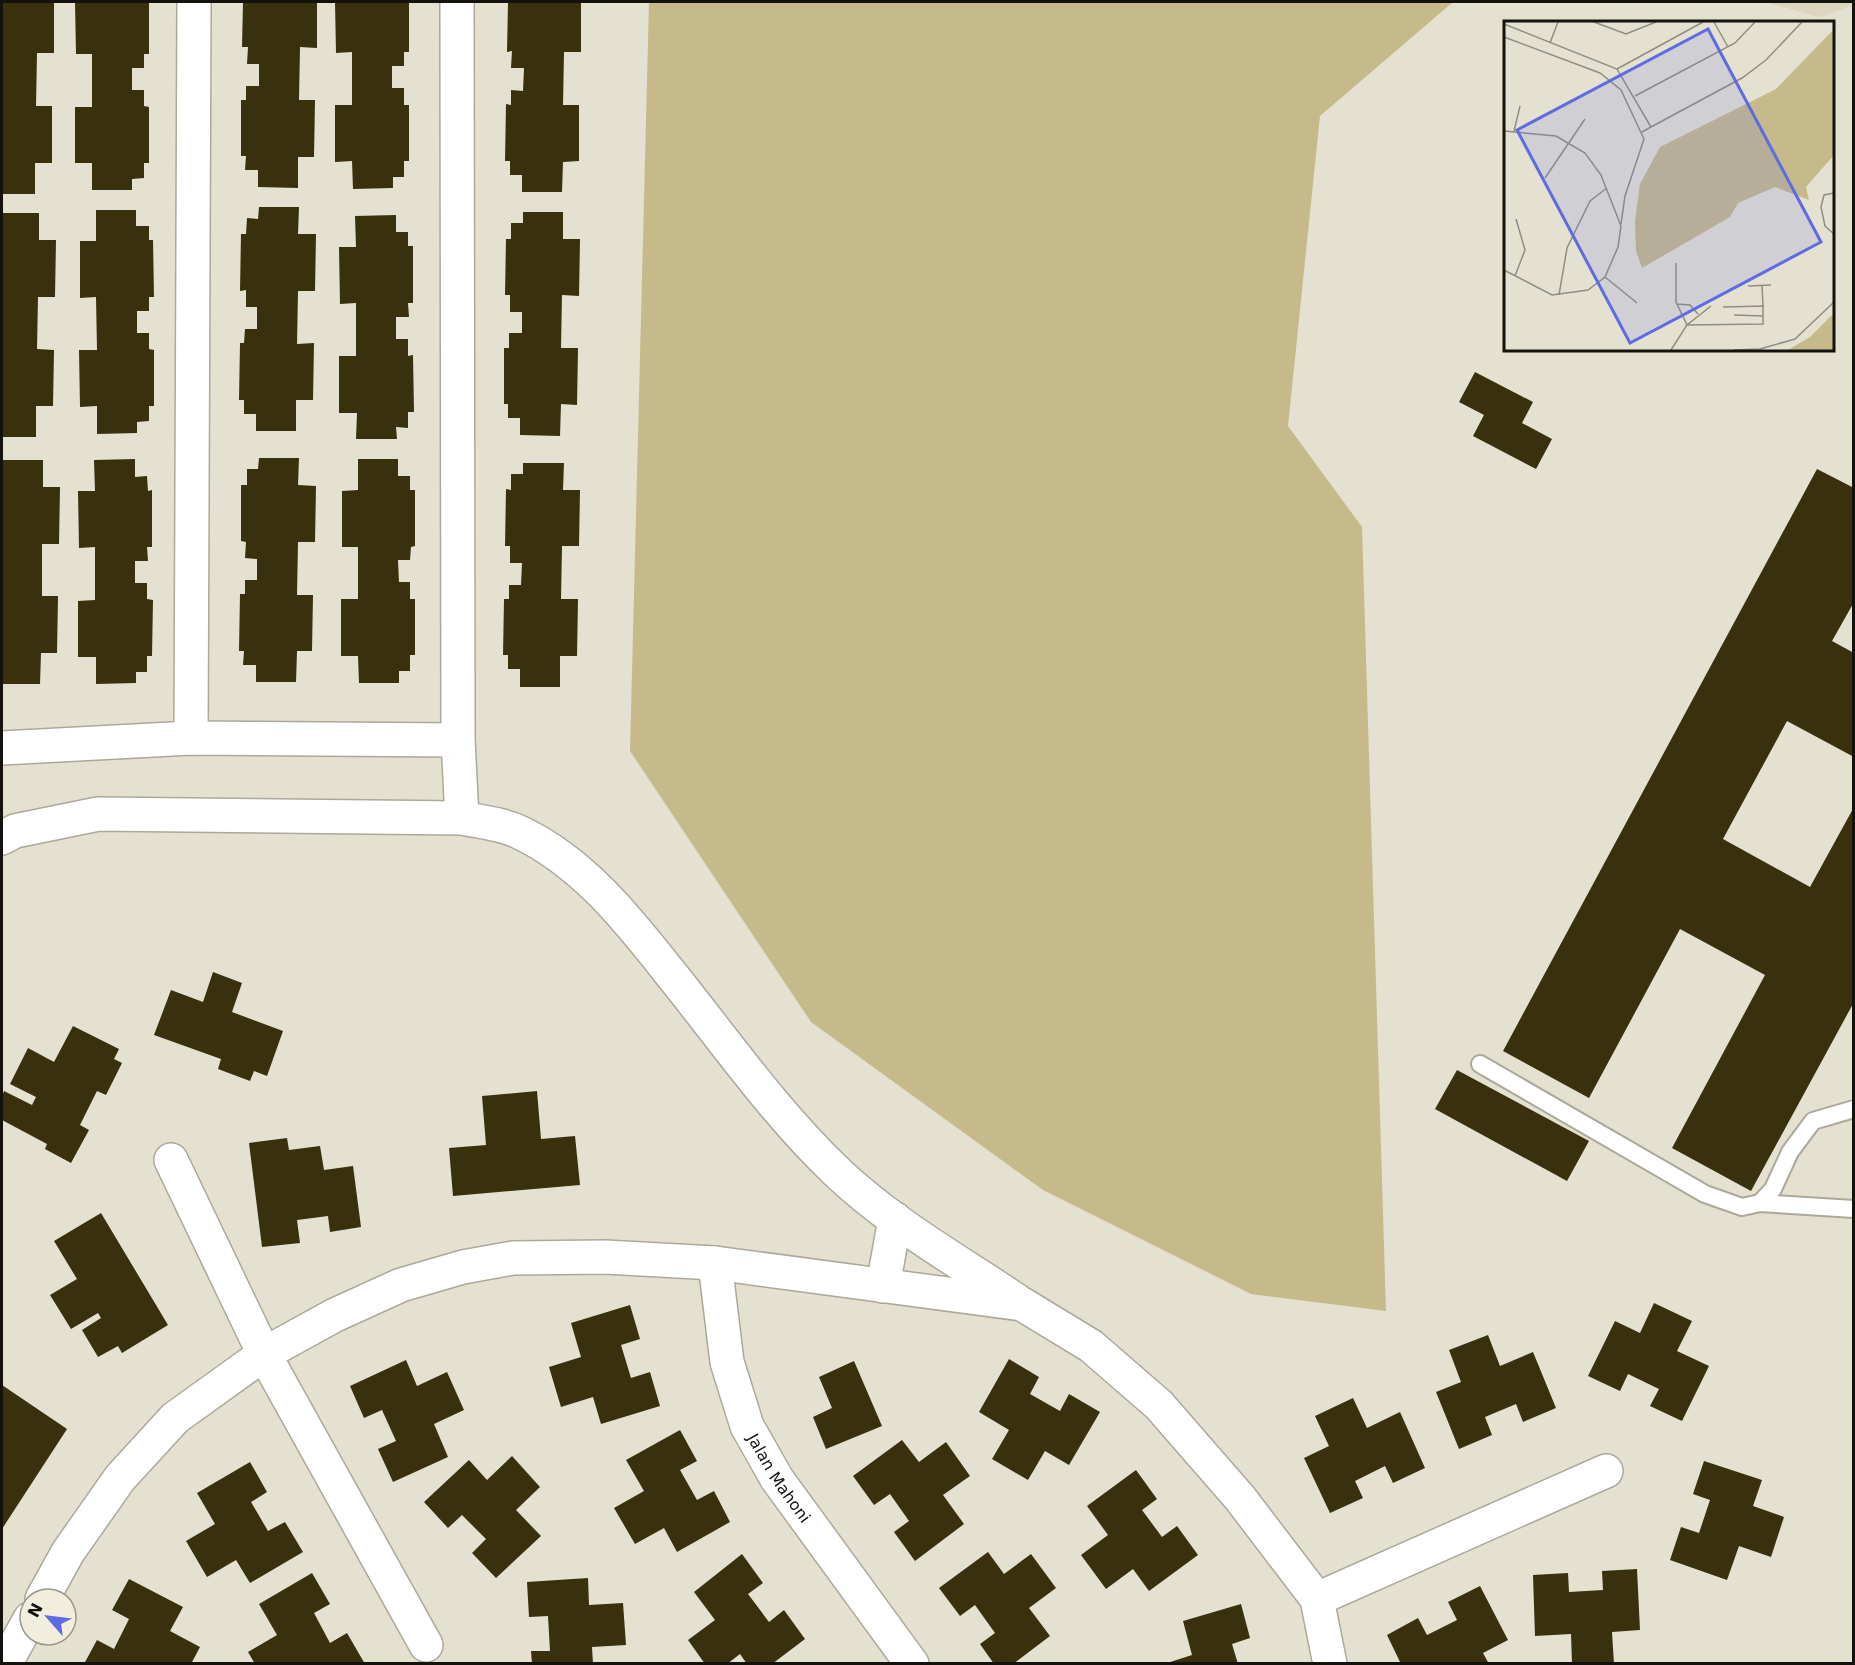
<svg xmlns="http://www.w3.org/2000/svg" width="1855" height="1665" viewBox="0 0 1855 1665" font-family="'DejaVu Sans',sans-serif">
  <style>
    .built { fill: #dcd6bf }
    .green { fill: #c6ba8b }
    .building { fill: #39300d }
    .lines { fill: none; stroke-linecap: round; stroke-linejoin: round }
    .lane-casing { stroke: #aca89a; stroke-width: 20 }
    .street-casing { stroke: #aca89a; stroke-width: 36 }
    .lane { stroke: #fff; stroke-width: 16 }
    .street { stroke: #fff; stroke-width: 33 }
    .labels { text-anchor: middle; stroke-width: 6; stroke-linejoin: round; paint-order: stroke }
    .street-label { font-size: 16px; fill: #13120d; stroke: #f2eede }
    .inset-road { fill: none; stroke: #908e83; stroke-width: 1.5 }
    .view { fill: #5e6be2; fill-opacity: 0.15; stroke: #5e6be2; stroke-width: 3 }
    .inset-edge { fill: none; stroke: #13120d; stroke-width: 3 }
  </style>
  <rect width="100%" height="100%" fill="#e4e1d1"/>
  <polygon class="built" points="1765,2 1853,2 1854,5 1819,17"/>
  <polygon class="green" points="649,2 1453,2 1320,116 1288,426 1362,527 1386,1311 1251,1294 1043,1190 811,1022 630,751"/>
  <g class="building">
    <polygon points="2,2 54,2 54,53 37,53 36,106 52,106 52,163 35,163 35,194 2,194"/>
    <polygon points="75,2 149,2 149,54 144,54 144,68 132,68 132,90 144,90 144,106 149,107 149,163 144,163 144,178 132,179 132,190 92,190 92,163 75,163 75,107 92,107 92,54 76,54"/>
    <polygon points="243,2 317,2 317,48 300,47 299,100 315,100 314,157 298,157 298,188 258,187 258,170 245,170 246,156 241,156 241,100 246,100 246,86 259,86 259,64 247,64 248,47 242,47"/>
    <polygon points="335,2 409,2 409,52 404,52 404,66 392,66 392,88 404,88 404,105 409,105 409,161 404,161 404,177 393,177 393,188 353,189 352,161 335,162 335,105 352,105 352,52 336,53"/>
    <polygon points="508,2 581,2 581,52 564,52 563,105 579,105 579,161 563,162 562,192 522,192 522,175 510,175 510,161 505,161 506,104 511,105 511,90 523,91 524,68 511,68 512,51 507,52"/>
    <polygon points="259,207 299,207 298,234 316,234 315,291 298,291 297,344 314,343 313,400 296,400 296,431 256,431 256,414 244,414 244,400 239,400 240,343 244,343 245,329 257,329 257,307 246,307 246,290 240,291 241,234 246,234 247,218 258,219"/>
    <polygon points="96,210 136,210 136,226 149,226 149,240 153,240 154,297 149,297 149,311 137,311 137,333 149,333 149,349 154,350 154,406 149,406 149,421 137,422 137,433 97,434 97,406 80,407 79,350 97,350 96,297 80,298 80,241 96,241"/>
    <polygon points="523,212 563,212 563,239 580,239 579,296 562,295 561,348 578,348 577,405 561,404 560,436 520,435 520,418 508,418 508,404 504,404 504,348 509,348 509,333 522,333 522,312 510,312 510,295 505,295 506,239 511,239 511,223 523,223"/>
    <polygon points="2,213 39,213 39,240 56,240 55,297 38,297 37,349 54,350 53,406 36,406 36,437 2,437"/>
    <polygon points="396,215 396,232 408,232 408,246 413,246 413,303 408,303 409,317 396,317 396,339 408,339 408,356 413,355 414,412 408,412 408,428 396,427 397,439 356,439 357,413 339,413 339,356 356,356 356,303 340,304 339,247 356,247 355,216"/>
    <polygon points="1475,372 1533,402 1522,423 1552,439 1536,469 1473,436 1484,415 1459,402"/>
    <polygon points="259,458 299,458 298,485 316,486 315,542 298,542 297,595 313,595 312,651 297,651 296,682 256,682 256,665 243,665 244,651 239,651 240,594 245,594 245,580 257,580 257,559 245,558 246,542 241,541 241,485 247,485 247,469 258,469"/>
    <polygon points="135,459 135,477 147,476 148,491 152,490 152,547 147,547 148,561 135,561 135,583 147,583 147,599 153,600 152,656 147,656 147,672 136,672 136,683 96,684 96,657 78,657 78,601 95,600 95,547 79,548 78,491 95,491 94,460"/>
    <polygon points="358,459 398,459 398,476 410,476 410,490 415,490 415,546 411,547 410,560 398,560 399,582 410,582 410,599 415,599 415,655 410,655 410,671 399,671 399,683 359,683 358,656 341,656 341,599 358,599 358,547 342,547 342,491 358,490"/>
    <polygon points="3,460 43,460 43,487 60,487 59,544 42,544 42,596 58,596 57,653 41,653 40,684 2,684"/>
    <polygon points="523,463 564,463 563,490 580,490 579,546 562,546 561,599 578,599 577,656 560,656 560,687 520,687 520,669 508,669 508,655 503,655 504,599 509,599 509,585 521,585 522,563 510,563 510,546 505,546 506,489 511,490 511,474 523,474"/>
    <polygon points="1817,469 1854,488 1854,602 1832,641 1854,653 1854,757 1787,721 1723,839 1810,887 1854,807 1854,1002 1751,1191 1672,1148 1765,975 1680,929 1589,1098 1503,1051"/>
    <polygon points="213,972 242,983 232,1012 283,1031 267,1076 254,1071 250,1081 218,1069 221,1059 154,1035 171,990 203,1002"/>
    <polygon points="73,1026 119,1049 114,1059 122,1063 106,1095 97,1091 80,1125 89,1130 71,1163 45,1149 47,1144 2,1120 2,1096 4,1091 32,1105 36,1097 10,1084 28,1048 54,1062"/>
    <polygon points="1457,1070 1589,1141 1567,1181 1435,1109"/>
    <polygon points="537,1091 541,1139 575,1136 580,1185 453,1196 449,1148 486,1145 482,1096"/>
    <polygon points="287,1138 289,1150 320,1146 324,1170 353,1166 361,1227 330,1232 328,1216 297,1220 300,1243 262,1247 249,1143"/>
    <polygon points="101,1213 168,1325 122,1353 118,1346 98,1357 82,1330 101,1318 98,1313 71,1329 50,1295 77,1279 54,1241"/>
    <polygon points="1654,1303 1692,1321 1677,1351 1709,1366 1682,1421 1650,1406 1659,1389 1628,1374 1620,1391 1588,1376 1615,1321 1640,1333"/>
    <polygon points="630,1305 640,1339 621,1345 631,1378 650,1372 660,1406 601,1424 593,1397 561,1407 549,1367 581,1357 571,1323"/>
    <polygon points="1488,1335 1500,1366 1533,1352 1556,1408 1523,1422 1516,1404 1485,1417 1492,1435 1459,1449 1436,1392 1461,1382 1449,1350"/>
    <polygon points="1009,1359 1039,1377 1030,1394 1060,1411 1069,1394 1100,1412 1069,1465 1045,1451 1028,1480 992,1459 1009,1430 979,1412"/>
    <polygon points="406,1360 417,1386 447,1372 464,1410 434,1424 448,1457 393,1482 378,1449 396,1441 382,1410 364,1418 350,1386"/>
    <polygon points="854,1361 882,1426 826,1449 813,1417 832,1408 819,1377"/>
    <polygon points="2,1385 67,1429 2,1529"/>
    <polygon points="1353,1398 1367,1428 1400,1412 1425,1468 1393,1483 1385,1466 1355,1481 1363,1498 1330,1513 1304,1458 1329,1446 1315,1416"/>
    <polygon points="680,1430 697,1461 680,1470 697,1500 714,1491 730,1522 677,1552 664,1528 635,1544 614,1508 644,1491 626,1460"/>
    <polygon points="902,1440 919,1462 946,1442 970,1476 943,1495 964,1524 915,1561 894,1532 909,1521 890,1494 874,1505 853,1476"/>
    <polygon points="512,1456 540,1487 516,1510 541,1536 496,1578 472,1553 486,1539 462,1515 448,1528 424,1502 469,1460 487,1480"/>
    <polygon points="1704,1461 1762,1480 1753,1506 1784,1517 1771,1557 1739,1546 1727,1580 1670,1560 1681,1527 1699,1533 1710,1500 1693,1494"/>
    <polygon points="250,1462 267,1492 251,1502 268,1531 285,1522 303,1552 250,1583 236,1560 207,1577 186,1541 215,1524 197,1493"/>
    <polygon points="1136,1470 1157,1499 1142,1510 1162,1537 1177,1526 1198,1555 1149,1591 1133,1569 1106,1589 1081,1555 1108,1535 1087,1506"/>
    <polygon points="988,1552 1004,1574 1031,1554 1056,1588 1029,1608 1050,1636 1013,1664 994,1664 980,1644 995,1633 975,1605 960,1616 939,1588"/>
    <polygon points="742,1554 763,1583 748,1594 769,1622 784,1610 805,1639 772,1664 747,1664 740,1654 727,1664 705,1664 688,1640 715,1620 694,1592"/>
    <polygon points="1637,1569 1640,1630 1612,1632 1614,1664 1572,1664 1571,1634 1535,1636 1533,1575 1568,1573 1569,1592 1603,1590 1602,1571"/>
    <polygon points="312,1573 330,1604 314,1613 330,1643 347,1633 365,1664 255,1664 248,1652 277,1635 259,1604"/>
    <polygon points="588,1578 589,1605 623,1603 626,1645 592,1647 593,1664 532,1664 531,1651 550,1651 548,1616 529,1617 527,1582"/>
    <polygon points="129,1579 183,1607 170,1631 200,1647 191,1664 84,1664 97,1640 114,1649 129,1619 112,1610"/>
    <polygon points="1480,1586 1508,1640 1483,1653 1489,1664 1401,1664 1387,1635 1418,1618 1427,1635 1457,1620 1448,1602"/>
    <polygon points="1241,1604 1250,1638 1232,1644 1238,1664 1164,1664 1192,1655 1183,1621"/>
  </g>
  <g class="lines">
    <g class="lane-casing">
      <g id="lane">
        <polyline points="1480,1064 1705,1194 1742,1207 1760,1203 1854,1209"/>
        <polyline points="1760,1203 1773,1189 1790,1152 1813,1121 1854,1109"/>
      </g>
    </g>
    <g class="street-casing">
      <g id="street">
        <polyline points="457,2 458,740"/>
        <polyline points="191,738 194,2"/>
        <polyline points="2,748 191,738 458,740 462,818"/>
        <path d="M2 838 15 831 98 814 462 818C480 822 503 824 519 832 581 861 626 917 667 969 722 1037 773 1111 836 1171 889 1222 955 1259 1016 1300"/>
        <polyline points="171,1160 264,1354 426,1645"/>
        <path id="s1" d="M715 1263 727 1362 747 1426 777 1479 912 1664"/>
        <polyline points="883,1286 895,1219"/>
        <polyline points="42,1599 68,1552 120,1478 175,1418 264,1354 335,1315 401,1285 463,1267 513,1258 605,1257 715,1263 1022,1304 1091,1346 1159,1405 1240,1498 1317,1599 1330,1664"/>
        <polyline points="1317,1599 1606,1471"/>
        <polyline points="5,1664 30,1619"/>
      </g>
    </g>
    <use href="#lane" class="lane"/>
    <use href="#street" class="street"/>
  </g>
  <g class="labels">
    <g class="street-label">
      <text dy="6" stroke="none"><textPath href="#s1" startOffset="228">Jalan Mahoni</textPath></text>
    </g>
  </g>
  <g transform="translate(1504 21)">
    <rect width="330" height="330" fill="#e4e1d1"/>
    <path d="M330 8V134L302 166 305 179 271 166 234 182 226 196 138 247 132 230 131 200 136 163 156 126 272 68ZM330 292V329H284L306 316Z" fill="#c6ba8b"/>
    <path class="inset-road" d="M90 1 122 13 152 1M210 1 224 26M0 3 113 48 147 106 138 111M0 16 96 52 117 69 140 118 121 175 117 203M46 22 54 1M113 48 199 1M131 75 231 22 251 1M147 106 238 57 262 39 298 1M0 110 52 115 81 132 97 154 117 205 114 226 101 256 84 269 48 274 0 249M10 110 16 85M41 157 81 98M330 172 320 174 317 186 321 205 330 213M11 255 21 229 12 198M101 256 133 282M258 264 259 285M244 265 267 264M55 274 63 227 86 180 103 167M173 283 186 284 194 293M207 285 183 304 259 303V285L219 286M230 294 259 295M167 329 183 304 172 281V242M230 329 256 328 291 318 330 281"/>
    <path class="view" d="M204 8 317 221 126 322 13 109Z"/>
    <rect width="330" height="330" class="inset-edge"/>
  </g>
  <rect width="1855" height="1665" fill="none" stroke="#13120d" stroke-width="6"/>
  <g transform="translate(48 1617) rotate(298)"><circle r="28" fill="#f2eede" stroke="#99968a" stroke-width="1.5"/>
  <path d="M0-4.5L10 22L0 15L-10 22Z" fill="#5e6be2"/>
  <text y="-9" font-size="16" font-weight="bold" text-anchor="middle" fill="#13120d">N</text>
  </g>
</svg>
